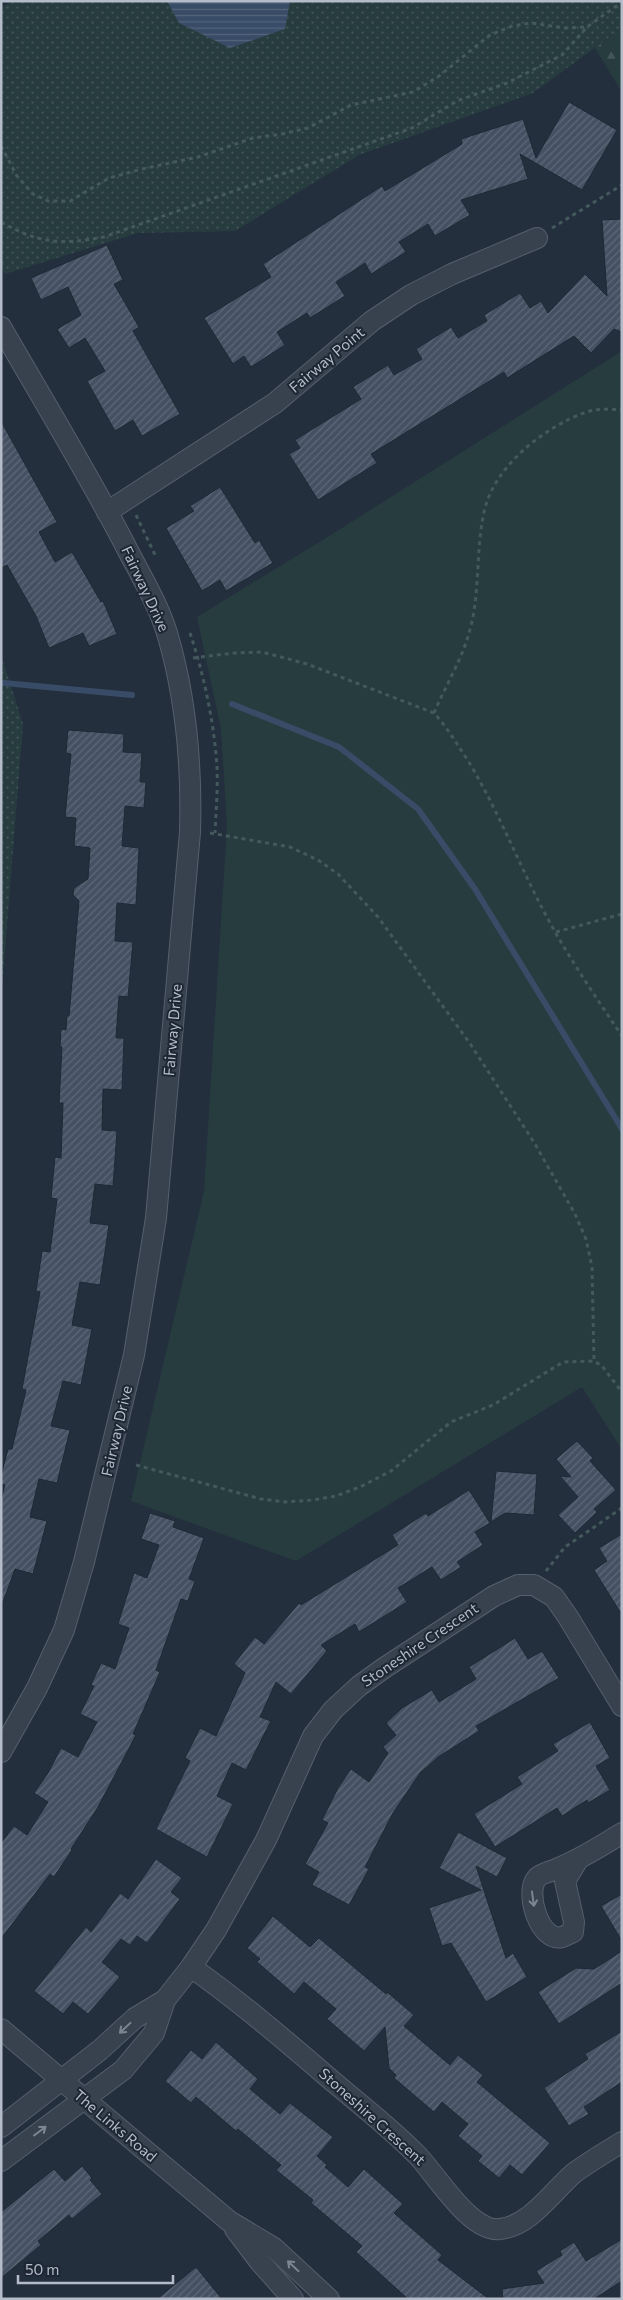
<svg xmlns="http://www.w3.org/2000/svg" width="623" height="2300" viewBox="0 0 623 2300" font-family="Commissioner,sans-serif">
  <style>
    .grass { fill: url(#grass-dots) }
    .forest { fill: url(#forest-firs) }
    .park { fill: #263c3f }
    .water { fill: url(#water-rules) }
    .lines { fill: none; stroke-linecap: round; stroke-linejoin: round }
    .stream { stroke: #394c67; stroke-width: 6 }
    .building { fill: url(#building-hatch); stroke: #1f2835 }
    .minor-casing { stroke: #565f6c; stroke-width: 22 }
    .path { stroke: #44595c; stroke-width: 3; stroke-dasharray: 4 4; stroke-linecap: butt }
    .minor { stroke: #38414e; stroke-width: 20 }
    .oneway { stroke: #7c8592 }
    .labels { text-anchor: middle; stroke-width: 4; stroke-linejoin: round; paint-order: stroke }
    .street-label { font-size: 15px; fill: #b4bcc9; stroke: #1d2633 }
  </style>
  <defs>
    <pattern id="grass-dots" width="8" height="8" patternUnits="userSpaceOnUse" patternTransform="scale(1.25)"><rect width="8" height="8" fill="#263c3f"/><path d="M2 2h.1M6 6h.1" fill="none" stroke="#435659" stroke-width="1.8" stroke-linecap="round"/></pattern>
    <pattern id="forest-firs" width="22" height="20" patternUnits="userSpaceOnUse" patternTransform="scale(1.25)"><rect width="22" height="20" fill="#263c3f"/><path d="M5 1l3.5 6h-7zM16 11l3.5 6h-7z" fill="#435659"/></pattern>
    <pattern id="water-rules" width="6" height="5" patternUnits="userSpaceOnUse" patternTransform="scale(1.25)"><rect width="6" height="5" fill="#394c67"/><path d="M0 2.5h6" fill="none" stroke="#53647b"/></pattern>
    <pattern id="building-hatch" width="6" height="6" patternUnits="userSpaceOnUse" patternTransform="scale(1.25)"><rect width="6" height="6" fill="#455162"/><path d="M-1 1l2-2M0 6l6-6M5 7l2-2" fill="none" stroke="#5d6877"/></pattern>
  </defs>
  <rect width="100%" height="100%" fill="#242f3e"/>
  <g class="grass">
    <polygon points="13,1 622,1 622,28 533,93 359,155 235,231 138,233 5,274 1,267 1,8"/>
    <polygon points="1,655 23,724 1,1001"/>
  </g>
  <polygon class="forest" points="622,28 622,92 595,48"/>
  <polygon class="park" points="622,351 622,1450 582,1387 296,1561 131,1501 204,1191 227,827 221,729 197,617 326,538"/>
  <polygon class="water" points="167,1 290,1 285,29 230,48 179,23"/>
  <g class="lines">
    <g class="stream">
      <polyline points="4,683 132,695"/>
      <polyline points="232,704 339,747 418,809 475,889 622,1129"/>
    </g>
  </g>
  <g class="building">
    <polygon points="569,102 617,130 582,190 520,154 528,179 461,200 470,215 435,236 428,224 399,242 406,252 371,274 365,263 336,282 345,296 310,318 307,313 277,332 285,345 251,367 244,356 233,364 204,318 271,277 263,264 382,186 385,191 462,144 461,139 523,119 536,158"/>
    <polygon points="622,219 622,332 614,329 591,353 574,336 507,378 504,372 371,454 377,463 318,500 289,454 300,448 295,440 361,399 353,387 388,365 394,375 422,359 416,349 451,327 458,338 487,321 484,315 520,293 530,308 541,301 548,313 585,274 607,296 602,220"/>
    <polygon points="107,245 123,280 114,284 139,327 133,331 180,414 142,436 133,420 115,431 87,381 105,371 85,338 69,348 57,329 81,315 68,287 41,300 31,278"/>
    <polygon points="1,421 57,522 39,532 55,562 72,552 101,602 103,601 117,634 89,646 83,633 49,648 36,616 7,565 1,568"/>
    <polygon points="220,487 255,543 259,540 273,563 226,591 220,580 202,591 166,528 194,511 190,506"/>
    <polygon points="68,730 124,734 123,752 142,753 140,782 146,782 144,808 125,806 122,846 139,848 136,905 117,903 115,941 133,942 128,997 119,996 116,1038 124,1038 122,1090 103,1089 102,1130 117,1131 113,1186 95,1184 90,1223 109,1225 100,1285 80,1282 72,1325 92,1329 81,1385 63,1381 51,1426 70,1430 57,1483 39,1479 30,1517 47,1521 33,1574 15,1569 3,1602 1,1602 1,1500 5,1485 1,1484 1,1476 8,1449 12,1449 26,1390 22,1389 40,1292 36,1291 42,1251 50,1252 57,1199 51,1198 55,1157 61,1158 63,1103 59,1103 62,1047 60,1047 61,1029 66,1030 67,1016 69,1016 79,901 73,895 74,888 88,879 90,848 74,846 76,818 65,817 71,754 66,753"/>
    <polygon points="577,1441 593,1458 590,1461 616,1490 594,1509 597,1512 575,1533 558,1515 578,1497 560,1476 571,1477 556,1459"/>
    <polygon points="496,1471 537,1474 534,1515 505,1513 491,1522"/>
    <polygon points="469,1490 490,1523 475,1532 483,1545 457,1562 461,1567 441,1580 432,1567 398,1588 407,1602 359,1632 355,1624 321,1645 327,1651 291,1694 276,1682 260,1717 271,1721 246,1770 232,1763 217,1796 233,1804 207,1857 156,1829 190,1761 185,1758 200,1728 216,1736 245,1673 234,1664 255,1637 264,1644 299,1603 301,1605 398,1545 392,1535 426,1513 428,1516"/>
    <polygon points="150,1513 175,1521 173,1527 204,1538 189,1579 195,1581 188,1601 181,1599 156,1670 160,1672 133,1734 136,1735 98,1807 71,1849 72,1850 54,1877 50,1874 1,1939 1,1843 14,1826 27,1835 48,1802 34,1793 48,1773 61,1748 78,1757 97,1722 80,1714 94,1686 91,1685 101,1663 115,1669 129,1628 118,1624 134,1573 147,1578 159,1545 141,1539"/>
    <polygon points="622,1534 622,1615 594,1570 607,1561 599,1548"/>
    <polygon points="515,1638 528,1659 542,1651 559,1678 476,1726 479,1731 438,1757 420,1773 393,1813 365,1867 369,1869 349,1905 312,1885 319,1872 305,1864 328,1823 322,1820 338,1788 351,1769 369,1782 388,1753 383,1747 396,1735 386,1723 402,1708 432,1690 439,1702 476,1679 469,1667"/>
    <polygon points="590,1722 610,1758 596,1766 610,1790 588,1803 587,1800 562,1816 557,1808 495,1847 474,1814 522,1784 517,1777 558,1751 553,1744"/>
    <polygon points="458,1832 507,1858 497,1877 476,1866 506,1958 513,1953 527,1977 486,2002 451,1943 442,1946 429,1908 481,1890 439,1868"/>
    <polygon points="156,1859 182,1878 171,1892 180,1899 147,1943 137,1936 130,1945 121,1939 102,1962 120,1977 88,2014 73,2002 63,2014 34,1991 86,1927 91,1932 120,1893 128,1899"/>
    <polygon points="622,1894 622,1941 601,1906"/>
    <polygon points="273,1916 310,1947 319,1938 386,1994 387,1992 414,2015 404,2026 450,2065 458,2055 483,2075 477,2082 550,2143 522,2175 510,2165 499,2178 478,2161 482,2156 458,2136 468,2124 442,2102 434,2112 394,2078 396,2075 389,2068 385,2027 364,2051 327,2019 336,2009 304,1982 294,1994 257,1962 260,1959 247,1948"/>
    <polygon points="622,1951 622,1983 559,2024 538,1992 576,1968 594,1969"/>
    <polygon points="622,2031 622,2082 584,2107 589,2114 569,2126 544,2088 588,2059 585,2054"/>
    <polygon points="216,2042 258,2079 250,2089 280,2114 290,2103 333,2137 317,2156 327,2165 325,2167 348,2187 364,2169 403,2204 394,2213 442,2255 438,2260 489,2299 408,2299 356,2252 362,2246 311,2203 313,2200 276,2170 281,2165 238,2129 236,2131 196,2097 191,2103 165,2081 191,2050 202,2059"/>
    <polygon points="82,2166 92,2178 90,2180 102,2194 72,2219 69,2215 38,2241 41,2245 1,2278 1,2212 54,2169 65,2181"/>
    <polygon points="622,2239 622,2281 594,2299 503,2299 502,2289 544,2283 536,2271 562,2255 560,2251 574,2242 586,2261"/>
    <polygon points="196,2267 222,2299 157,2299"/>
  </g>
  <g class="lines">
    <g class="minor-casing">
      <g id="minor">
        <path d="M1 327C42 398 85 469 123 541 138 571 157 601 167 633 186 697 192 765 190 832L156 1218 134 1355 84 1562 64 1630 37 1688 1 1752"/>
        <polyline points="107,512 275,403 372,321 411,295 452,274 537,238"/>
        <path d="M577 1861 565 1881 574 1922 573 1932C570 1933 566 1936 562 1937 540 1943 524 1892 537 1878 540 1874 549 1872 554 1870 579 1860 600 1847 622 1833"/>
        <path d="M191 1967C242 2003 288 2043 336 2084 363 2107 393 2130 418 2156 437 2176 471 2233 500 2229 530 2226 552 2192 574 2173 589 2162 606 2152 622 2142"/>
        <polyline points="1,2029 229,2221 274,2248 329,2299"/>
        <polyline points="1,2127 100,2050 135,2018 165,2000"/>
        <polyline points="1,2161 123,2070 154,2033 165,2000 191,1967 216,1930 266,1840 313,1736 333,1710 359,1686 384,1668 494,1596 518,1585 534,1585 554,1597 568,1617 622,1706"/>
        <polyline points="235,2229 260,2262 293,2299"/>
      </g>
    </g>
    <g class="path">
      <polyline points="1,146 17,176 33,194 48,201 70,201 109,178 142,169 198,157 253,138 282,134 308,128 351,105 413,92 439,76 490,35 512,26 531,23 565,28 587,27 622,2"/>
      <path d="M1 222C40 244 61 245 104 237L412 128 457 101 507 83 562 55 587 27"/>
      <polyline points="552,228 622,185"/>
      <polyline points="136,515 156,557"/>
      <path d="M190 633C204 675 214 722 217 767 218 788 216 811 215 833"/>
      <path d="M193 658 234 653 262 652 307 664 434 713C447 727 456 743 467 759 494 803 513 850 536 896 560 945 591 990 622 1036"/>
      <path d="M434 713C445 687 462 659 469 633 481 594 475 547 485 508 496 465 545 427 584 413 596 408 609 409 622 410"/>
      <polyline points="210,833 290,847 318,860 338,874 378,917 471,1045 535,1144 575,1214 586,1239 592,1267 594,1361"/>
      <polyline points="556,932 622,914"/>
      <polyline points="136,1465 261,1499 285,1502 313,1500 336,1496 362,1486 391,1471 451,1422 493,1405 563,1362 594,1361 602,1366 622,1392"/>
      <polyline points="546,1571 565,1547 622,1508"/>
    </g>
    <use href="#minor" class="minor"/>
  </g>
  <defs><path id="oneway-shaft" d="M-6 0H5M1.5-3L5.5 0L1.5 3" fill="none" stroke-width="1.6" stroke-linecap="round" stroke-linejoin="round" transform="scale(1.25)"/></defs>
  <g class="oneway">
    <use href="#oneway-shaft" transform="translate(533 1899) rotate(82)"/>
    <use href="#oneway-shaft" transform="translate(125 2028) rotate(137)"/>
    <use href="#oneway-shaft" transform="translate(40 2131) rotate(-37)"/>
    <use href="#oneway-shaft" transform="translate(293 2266) rotate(-137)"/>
  </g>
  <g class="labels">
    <g class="street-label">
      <text transform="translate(327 360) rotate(-40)" y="5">Fairway Point</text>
      <text transform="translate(145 589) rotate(65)" y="5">Fairway Drive</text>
      <text transform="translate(173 1030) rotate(-85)" y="5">Fairway Drive</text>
      <text transform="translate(117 1431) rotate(-77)" y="5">Fairway Drive</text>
      <text transform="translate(420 1645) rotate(-34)" y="5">Stoneshire Crescent</text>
      <text transform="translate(372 2117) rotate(42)" y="5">Stoneshire Crescent</text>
      <text transform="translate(115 2126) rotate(40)" y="5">The Links Road</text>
    </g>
  </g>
  <rect width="623" height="2300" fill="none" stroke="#b4bcc9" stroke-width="5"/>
  <path d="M18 2275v8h155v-8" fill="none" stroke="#b4bcc9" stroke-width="2.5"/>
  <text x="25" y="2275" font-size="15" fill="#b4bcc9" stroke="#1d2633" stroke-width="4" paint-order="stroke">50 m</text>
</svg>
